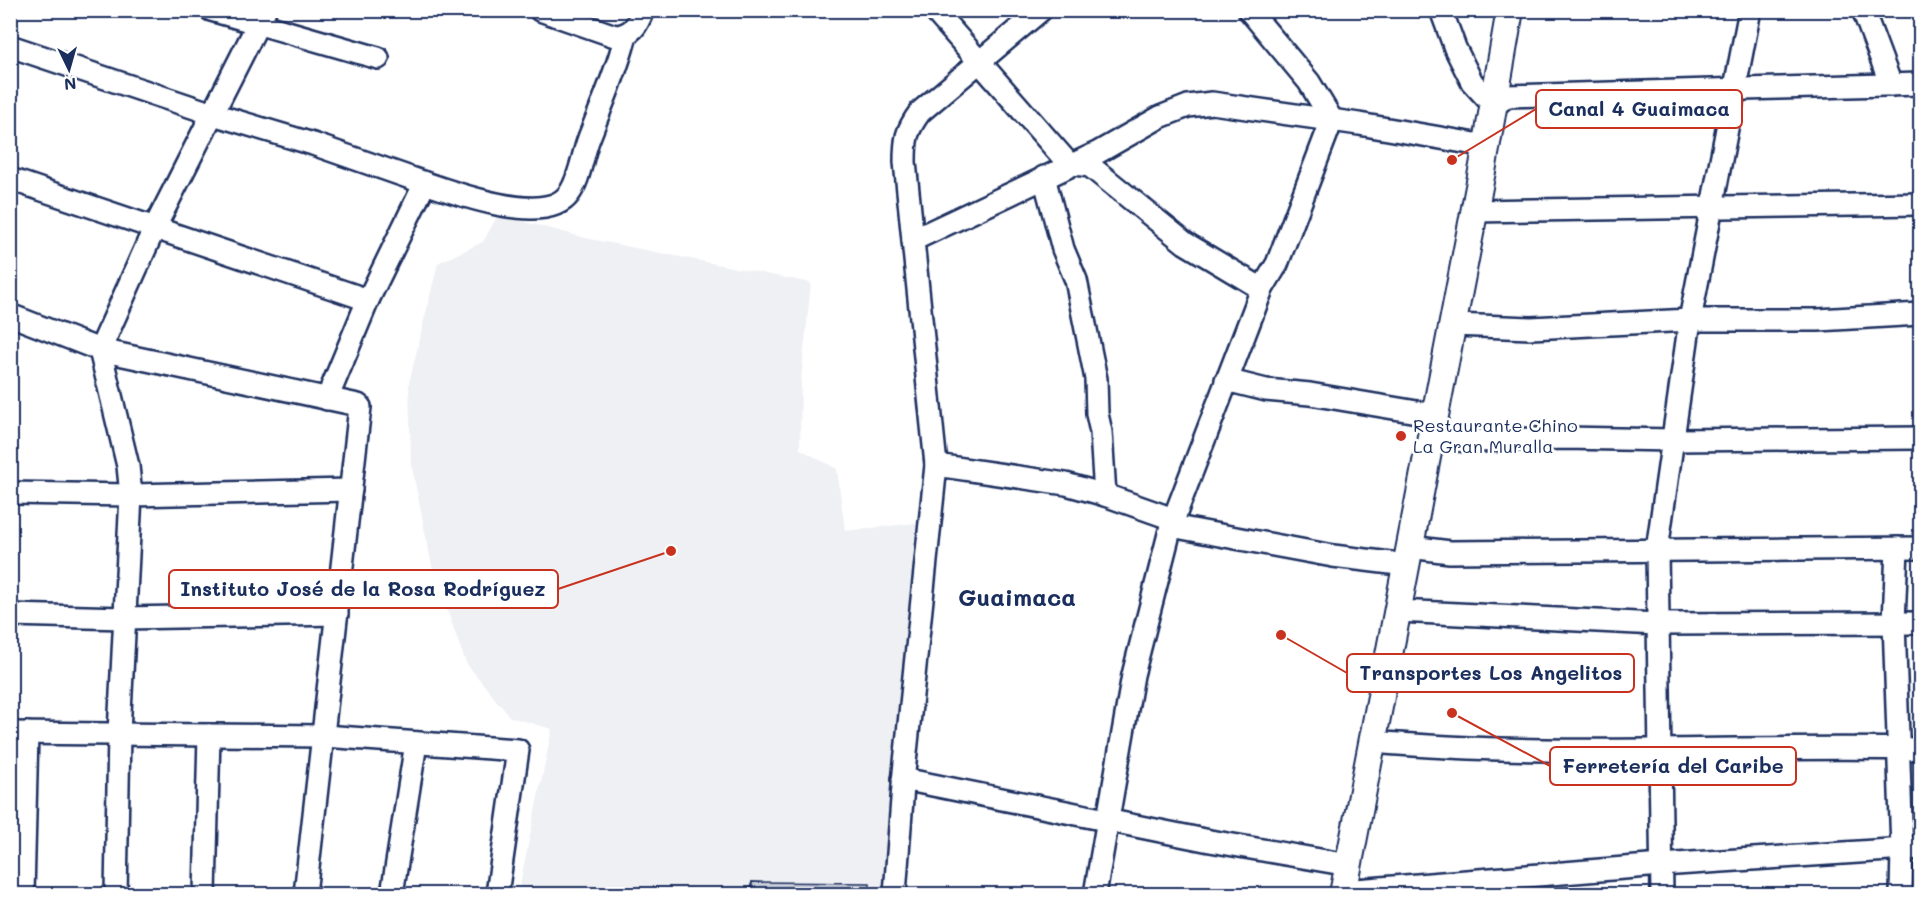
<svg xmlns="http://www.w3.org/2000/svg" width="1931" height="905" viewBox="0 0 1931 905" font-family="Mali,sans-serif">
  <style>
    .built { fill: #eff0f4 }
    .green { fill: #dee1e7; stroke: #7c88a2; stroke-width: 1.5 }
    .lines { fill: none; stroke-linecap: round; stroke-linejoin: round }
    .minor-casing { stroke: #1b2f5e; stroke-width: 26 }
    .major-casing { stroke: #1b2f5e; stroke-width: 30 }
    .minor { stroke: #fff; stroke-width: 21 }
    .major { stroke: #fff; stroke-width: 26 }
    .wall { fill: #aeb1bb; stroke: #1b2f5e; stroke-width: 1.5 }
    .building { fill: #caceda; stroke: #1b2f5e; stroke-width: 1.5 }
    .poi-dot { fill: #c8321e; stroke: #fff; stroke-width: 2 }
    .labels { text-anchor: middle; stroke-width: 5; stroke-linejoin: round; paint-order: stroke }
    .poi-label { font-size: 18px; fill: #1b2f5e; stroke: #fff; text-anchor: start }
    .district-label { font-size: 24px; font-weight: bold; fill: #1b2f5e; stroke: #fff }
    .leader { fill: none; stroke: #c8321e; stroke-width: 2 }
    .callout-dot { fill: #c8321e; stroke: #fff; stroke-width: 2 }
    .callout { fill: #fff; stroke: #c8321e; stroke-width: 2 }
    .callout-label { font-size: 20px; text-anchor: middle; font-weight: bold; fill: #1b2f5e }
  </style>
  <rect width="100%" height="100%" fill="#fff"/>
  <filter id="ink" filterUnits="userSpaceOnUse"><feTurbulence type="fractalNoise" baseFrequency=".0167" numOctaves="2"/><feDisplacementMap in="SourceGraphic" scale="12" xChannelSelector="R" yChannelSelector="G"/><feConvolveMatrix kernelMatrix="1 2 1 2 8 2 1 2 1" color-interpolation-filters="sRGB"/></filter>
  <g filter="url(#ink)">
    <polygon class="built" points="498,215 590,239 811,283 801,380 800,449 837,469 845,531 916,523 893,763 884,894 518,894 552,729 510,717 466,663 433,571 411,463 409,383 438,263 483,242"/>
    <polygon class="green" points="1920,857 1920,894 1911,894 1911,858"/>
    <g class="lines">
      <g class="minor-casing">
        <g id="minor">
          <polyline points="211,10 378,58"/>
          <path d="M540 10 615 36C632 35 637 26 643 10"/>
          <polyline points="934,10 1068,163 1090,166 1185,243 1262,289"/>
          <polyline points="1441,10 1455,48 1472,82 1494,106 1507,96 1920,84"/>
          <polyline points="1863,10 1891,85"/>
          <polyline points="10,46 213,114 313,144 425,183 368,300 327,399"/>
          <polyline points="1044,177 1063,249 1076,280 1096,379 1097,414 1101,432 1105,495"/>
          <polyline points="10,179 368,300"/>
          <path d="M425 183C455 193 545 227 569 194 580 179 582 156 589 138 602 104 617 71 626 35"/>
          <polyline points="1475,211 1920,204"/>
          <polyline points="913,240 1097,153 1160,117 1188,106 1212,103 1359,124 1487,146"/>
          <polyline points="10,315 100,350 358,405 360,407 305,894"/>
          <polyline points="1453,325 1531,328 1690,320 1818,320 1920,314"/>
          <polyline points="1226,380 1266,390 1310,394 1435,415"/>
          <polyline points="1431,439 1477,441 1564,438 1674,440 1920,438"/>
          <polyline points="936,465 1066,484 1105,495 1173,519"/>
          <polyline points="10,493 131,495 351,490"/>
          <polyline points="1171,526 1333,556 1407,565"/>
          <polyline points="1410,547 1450,552 1920,548"/>
          <polyline points="1897,548 1894,622 1902,849 1901,894"/>
          <polyline points="1398,611 1657,624 1920,623"/>
          <polyline points="10,615 124,618 337,614"/>
          <polyline points="10,733 324,736 518,750 497,894"/>
          <path d="M1373 742C1555 758 1738 745 1920 749"/>
          <polyline points="903,779 1210,841 1349,865"/>
          <polyline points="1344,891 1661,865 1920,848"/>
          <polyline points="23,894 27,733"/>
          <polyline points="116,894 119,733 131,495 128,466 100,350 154,229 265,10"/>
          <polyline points="205,894 209,735"/>
          <polyline points="392,894 416,743"/>
          <path d="M895 894 904 772 936 465 905 162C905 139 906 131 920 112L1041 10"/>
          <polyline points="1095,894 1133,675 1171,526 1262,289 1277,264 1332,120 1309,82 1249,10"/>
          <polyline points="1662,894 1657,550 1690,320 1750,10"/>
        </g>
      </g>
      <g class="major-casing">
        <polyline id="major" points="1343,894 1483,166 1510,10"/>
      </g>
      <use href="#minor" class="minor"/>
      <use href="#major" class="major"/>
    </g>
    <polygon class="wall" points="752,882 870,894 748,894"/>
    <polygon class="building" points="752,882 870,883 870,894 752,894"/>
  </g>
  <circle class="poi-dot" cx="1401" cy="436" r="6"/>
  <g class="labels">
    <g class="poi-label">
      <text x="1413" y="432">Restaurante Chino<tspan x="1413" dy="21">La Gran Muralla</tspan></text>
    </g>
    <g class="district-label">
      <text x="1017" y="606">Guaimaca</text>
    </g>
  </g>
  <path class="leader" d="M1452 160L1536 109M671 551L558 589M1281 635L1347 673M1452 713L1550 766"/>
  <g class="callout-dot">
    <circle cx="1452" cy="160" r="6"/>
    <circle cx="671" cy="551" r="6"/>
    <circle cx="1281" cy="635" r="6"/>
    <circle cx="1452" cy="713" r="6"/>
  </g>
  <g class="callout">
    <rect x="1536" y="90" width="206" height="38" rx="6"/>
    <rect x="169" y="570" width="389" height="38" rx="6"/>
    <rect x="1347" y="654" width="287" height="38" rx="6"/>
    <rect x="1550" y="747" width="246" height="38" rx="6"/>
  </g>
  <g class="callout-label">
    <text x="1639" y="116">Canal 4 Guaimaca</text>
    <text x="363" y="596">Instituto José de la Rosa Rodríguez</text>
    <text x="1491" y="680">Transportes Los Angelitos</text>
    <text x="1673" y="773">Ferretería del Caribe</text>
  </g>
  <rect width="1931" height="905" fill="none" stroke="#fff" stroke-width="36"/>
  <rect x="18" y="18" width="1895" height="869" fill="none" stroke="#1b2f5e" stroke-width="2" filter="url(#ink)"/>
  <g transform="translate(69 69) rotate(175)" stroke="#ffffff" stroke-width="4.5" paint-order="stroke">
  <path d="M0-4.5L10 22L0 15L-10 22Z" fill="#1b2f5e"/>
  <text y="-9" font-size="16" font-weight="bold" text-anchor="middle" fill="#1b2f5e">N</text>
  </g>
</svg>
